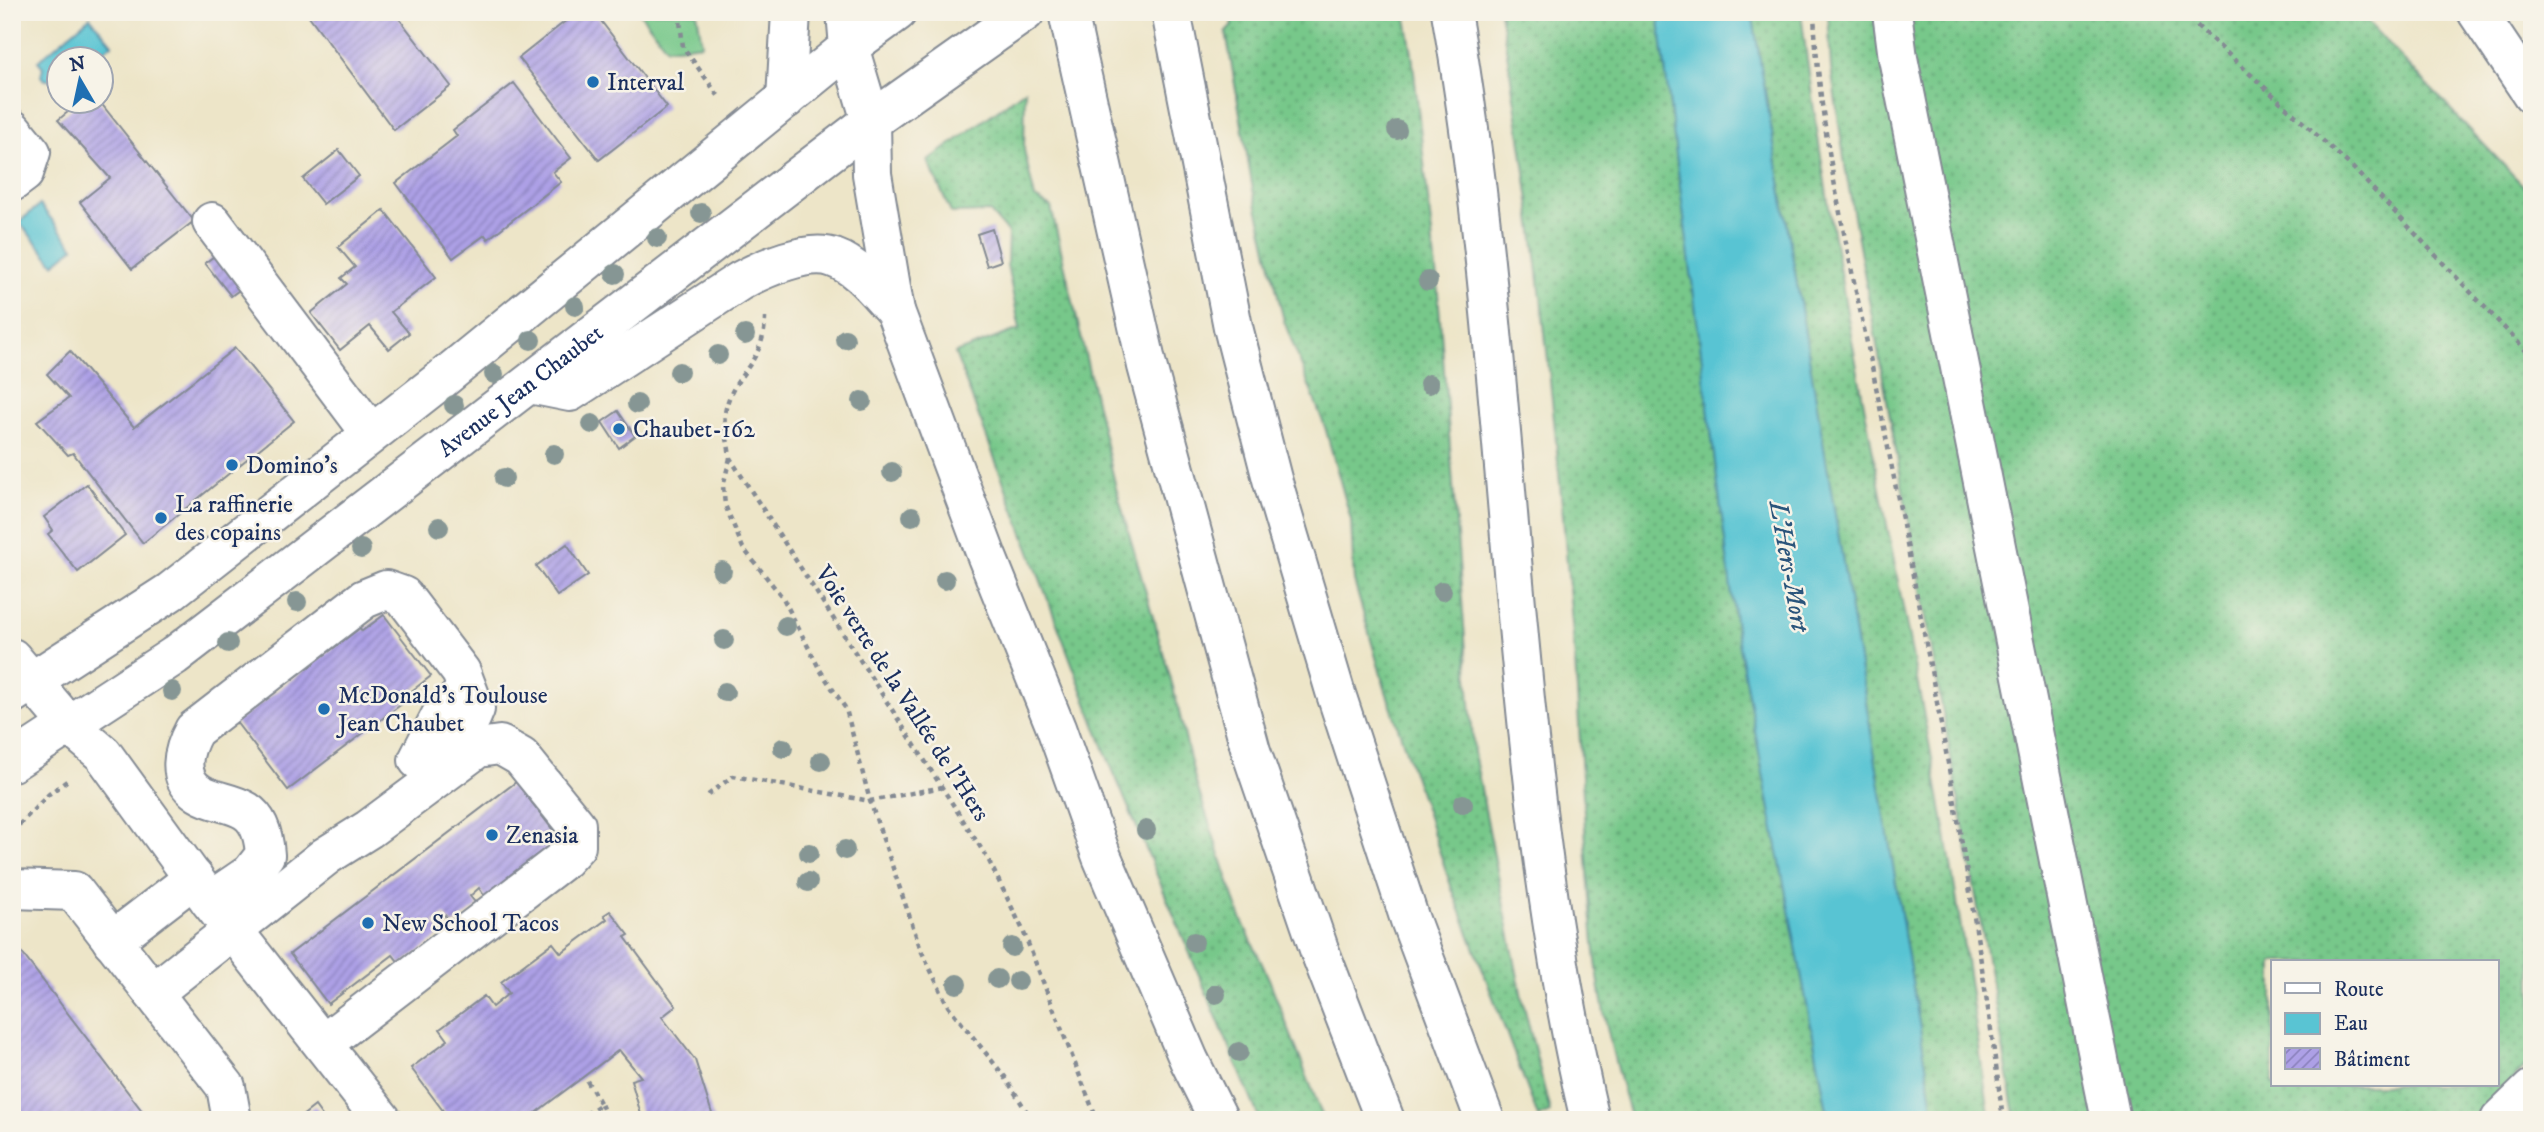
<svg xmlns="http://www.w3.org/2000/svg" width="2544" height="1132" viewBox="0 0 2544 1132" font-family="'IM FELL DW Pica',serif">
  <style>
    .grass { fill: url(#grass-dots); stroke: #497c74; stroke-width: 2; fill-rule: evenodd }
    .park { fill: #77c88a; stroke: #497c74; stroke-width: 2 }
    .water { fill: #59c4d3; stroke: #3a7a98; stroke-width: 2 }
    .building { fill: url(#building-hatch) }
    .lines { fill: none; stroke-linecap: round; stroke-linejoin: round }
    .minor-casing { stroke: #848a93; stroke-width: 42 }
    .major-casing { stroke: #848a93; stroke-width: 42 }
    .highway-casing { stroke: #848a93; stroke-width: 42 }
    .path { stroke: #848a93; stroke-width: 4.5; stroke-dasharray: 5 5; stroke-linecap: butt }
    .minor { stroke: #fff; stroke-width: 38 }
    .major { stroke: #fff; stroke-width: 38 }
    .highway { stroke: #fff; stroke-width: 38 }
    .highway-bridge-casing { stroke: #848a93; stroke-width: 42; stroke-linecap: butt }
    .highway-bridge { stroke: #fff; stroke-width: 38 }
    .tree { fill: #869694 }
    .poi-dot { fill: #1f6fb2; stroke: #f7f3e8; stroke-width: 2.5 }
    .labels { text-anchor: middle; stroke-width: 5; stroke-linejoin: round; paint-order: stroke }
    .poi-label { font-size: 24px; fill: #1b2f5e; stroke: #f7f3e8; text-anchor: start }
    .street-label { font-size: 24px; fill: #1b2f5e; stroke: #f7f3e8 }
    .water-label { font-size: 26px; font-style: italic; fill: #2a547b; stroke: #f7f3e8 }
  </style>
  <defs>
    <pattern id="grass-dots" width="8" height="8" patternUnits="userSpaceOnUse" patternTransform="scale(1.75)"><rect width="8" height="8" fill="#77c88a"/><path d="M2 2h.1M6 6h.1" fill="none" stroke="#61a374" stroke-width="1.8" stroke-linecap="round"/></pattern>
    <pattern id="building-hatch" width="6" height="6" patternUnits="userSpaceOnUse" patternTransform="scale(1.75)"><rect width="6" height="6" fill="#ada0e6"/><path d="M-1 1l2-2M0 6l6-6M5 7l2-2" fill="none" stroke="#8c83be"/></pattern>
  </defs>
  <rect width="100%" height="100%" fill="#f7f3e8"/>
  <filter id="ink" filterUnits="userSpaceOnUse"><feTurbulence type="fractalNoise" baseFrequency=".0143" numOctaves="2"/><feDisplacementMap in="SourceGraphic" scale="14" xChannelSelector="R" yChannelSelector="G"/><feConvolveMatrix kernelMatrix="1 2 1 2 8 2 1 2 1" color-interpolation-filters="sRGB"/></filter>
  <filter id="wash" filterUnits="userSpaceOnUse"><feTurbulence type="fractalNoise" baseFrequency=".00686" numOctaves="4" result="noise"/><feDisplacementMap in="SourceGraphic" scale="28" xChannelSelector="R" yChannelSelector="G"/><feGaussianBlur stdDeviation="1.57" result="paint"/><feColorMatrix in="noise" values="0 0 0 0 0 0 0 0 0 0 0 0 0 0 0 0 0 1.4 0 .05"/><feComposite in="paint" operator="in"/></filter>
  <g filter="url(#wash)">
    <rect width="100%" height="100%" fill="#ede5c8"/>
    <g class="grass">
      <polygon points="1231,12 1405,12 1412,54 1437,280 1474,753 1522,998 1550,1112 1538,1117 1450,883 1384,685 1354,581 1351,520 1325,427 1284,321 1253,190 1226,32 1233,25"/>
      <path d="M1500 12H1658L1737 636 1829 1120H1631C1616 1068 1602 1015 1596 961 1584 857 1582 752 1574 648 1557 435 1537 222 1500 12Z"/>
      <path d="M1752 12H1801C1833 276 1891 535 1939 796 1959 903 1973 1012 1990 1120H1935Z"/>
      <polygon points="1828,12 1874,12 2100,1120 2016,1120 1846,172 1831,68"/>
      <path d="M1896 12H2358L2532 195V1061L2470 1120H2122ZM2273 962H2497V1085H2273Z"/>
      <polygon points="1025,90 1024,150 1035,198 1051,207 1116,488 1173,687 1196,783 1240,916 1269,979 1324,1120 1260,1120 1108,759 955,353 1020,329 1007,265 1008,233 990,212 951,213 928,161"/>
    </g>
    <polygon class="park" points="639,12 697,12 702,44 667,48"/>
    <g class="water">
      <polygon points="1658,12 1752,12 1935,1120 1829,1120 1737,636"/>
      <polygon points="90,17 112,44 93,59 60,60 59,83 56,79 44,80 41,76 43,67 38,61"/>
      <polygon points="40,205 74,247 54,264 19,222"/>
    </g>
    <g id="blocks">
      <g class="building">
        <polygon points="314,12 394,12 451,86 394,130 309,16"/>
        <polygon points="577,12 594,12 667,107 599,160 519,58"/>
        <polygon points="514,83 571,158 553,172 561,182 488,239 485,235 453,258 396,183 457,136 453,130"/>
        <polygon points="80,102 100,102 194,221 132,269 80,202 110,178 58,120"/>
        <polygon points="339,150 359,176 323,204 303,179"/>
        <polygon points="384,210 436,277 391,312 409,333 389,349 370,326 340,350 311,313 347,284 341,278 355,267 338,247"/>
        <polygon points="992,229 1001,261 987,266 977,234"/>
        <polygon points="225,248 251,281 231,296 205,263"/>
        <polygon points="235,348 294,421 143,543 73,453 68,455 37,421 69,398 47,374 70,351 134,427"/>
        <polygon points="618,411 635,436 619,448 602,422"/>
        <polygon points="87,484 125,535 78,572 48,534 53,530 44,517"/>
        <polygon points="567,544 588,575 557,596 536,566"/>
        <polygon points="384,615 431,676 409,693 411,697 288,790 236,722 360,628 362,631"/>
        <polygon points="516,782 562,842 487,900 479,888 470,896 478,906 453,925 445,915 434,923 442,934 401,965 393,955 328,1004 290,954"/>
        <polygon points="610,911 629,935 625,937 676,1006 662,1017 695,1060 714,1120 657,1120 655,1114 642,1118 631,1080 641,1077 619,1050 526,1120 450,1120 411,1068 448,1040 440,1029 484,996 492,1007 509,993 501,982 553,943 561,953 607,919 604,915"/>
        <polygon points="12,940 149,1120 12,1120"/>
        <polygon points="315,1106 325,1120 297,1120"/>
      </g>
    </g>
  </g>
  <g filter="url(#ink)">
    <use href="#blocks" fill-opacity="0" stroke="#848a93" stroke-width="2"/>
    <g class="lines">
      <g class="minor-casing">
        <g id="minor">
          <polyline points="1892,12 1898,58 2111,1120"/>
          <polyline points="2477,12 2532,94"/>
          <polyline points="12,129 31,152 24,173 12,182"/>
          <polyline points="212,222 370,432"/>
          <polyline points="12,658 69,725 103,754 210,901 382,1120"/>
          <polyline points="418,760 440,717 466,690"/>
          <polyline points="12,889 74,891 226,1087 232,1120"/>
          <path d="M210 901 251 873 265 855C264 839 260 820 246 811 232 802 213 802 199 793 175 778 183 750 194 730L364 599 386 590 403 596 461 672 475 709C467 731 454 745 431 754"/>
          <polyline points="112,941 194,878"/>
          <polyline points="153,993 326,856 369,829 478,748 500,745 521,757 576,825 576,846 564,859 324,1043"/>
          <polyline points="2500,1120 2532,1089"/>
        </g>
      </g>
      <g class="major-casing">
        <g id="major">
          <polyline points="12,694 170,592 442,379 849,47 897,12"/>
          <path id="s1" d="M12 762 174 656 871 121 1025 12"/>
        </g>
      </g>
      <g class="highway-casing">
        <g id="highway">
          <polyline points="846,12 849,47 871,121 872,174 895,311 987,557 1056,728 1102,857 1189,1060 1219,1120"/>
          <polyline points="1171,12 1233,327 1272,479 1335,691 1410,920 1485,1120"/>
          <path d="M1451 12C1515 379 1505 757 1590 1120"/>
          <polyline points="1077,54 1147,366 1251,751 1320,952 1385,1120"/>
          <polyline points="786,99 791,12"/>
          <path d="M530 384 570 392 740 281C762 269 809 248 834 258 859 267 877 292 895 311"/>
        </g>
      </g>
      <g class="path">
        <polyline points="679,12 683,47 720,98"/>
        <path d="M1814 12C1819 143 1854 273 1879 402 1926 640 1973 879 2003 1120"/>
        <polyline points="2182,12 2353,168 2532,357"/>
        <path d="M765 317C765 365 732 372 725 413 723 426 729 444 730 458L988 859 1022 928 1097 1120"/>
        <polyline points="730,458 723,486 725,505 743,548 783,598 820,670 846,709 870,801 921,950 948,1006 1005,1077 1032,1120"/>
        <polyline points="708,795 733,776 870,801 943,787"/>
        <polyline points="12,832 49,794 68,780"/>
        <polyline points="601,1104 608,1120"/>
        <polyline points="578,1120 601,1104 584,1076"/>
      </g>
      <use href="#minor" class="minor"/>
      <use href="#major" class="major"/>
      <use href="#highway" class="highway"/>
      <g class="highway-bridge-casing">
        <polyline id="highway-bridge" points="1068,12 1077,54"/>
      </g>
      <use href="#highway-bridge" class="highway-bridge"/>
    </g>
    <g class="tree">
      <circle cx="1397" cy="130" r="10"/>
      <circle cx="701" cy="213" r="10"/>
      <circle cx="657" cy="238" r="10"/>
      <circle cx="615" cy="274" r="10"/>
      <circle cx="1428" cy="281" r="10"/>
      <circle cx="575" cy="306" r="10"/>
      <circle cx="745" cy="335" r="10"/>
      <circle cx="845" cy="339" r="10"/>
      <circle cx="531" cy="340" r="10"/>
      <circle cx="718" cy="355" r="10"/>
      <circle cx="679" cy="372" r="10"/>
      <circle cx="494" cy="374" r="10"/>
      <circle cx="1429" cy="384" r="10"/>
      <circle cx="862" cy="401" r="10"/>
      <circle cx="637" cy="404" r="10"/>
      <circle cx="454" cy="405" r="10"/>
      <circle cx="592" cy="424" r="10"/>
      <circle cx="554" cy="454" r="10"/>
      <circle cx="892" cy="472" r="10"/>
      <circle cx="504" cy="478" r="10"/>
      <circle cx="912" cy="516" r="10"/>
      <circle cx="439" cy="527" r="10"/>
      <circle cx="361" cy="549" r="10"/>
      <circle cx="722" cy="571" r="10"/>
      <circle cx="945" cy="580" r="10"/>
      <circle cx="1442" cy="591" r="10"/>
      <circle cx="297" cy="602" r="10"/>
      <circle cx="786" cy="626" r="10"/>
      <circle cx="724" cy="640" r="10"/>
      <circle cx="228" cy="643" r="10"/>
      <circle cx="172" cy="691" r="10"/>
      <circle cx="725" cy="692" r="10"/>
      <circle cx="783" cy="748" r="10"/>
      <circle cx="821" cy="761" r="10"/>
      <circle cx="1463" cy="804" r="10"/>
      <circle cx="1146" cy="830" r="10"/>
      <circle cx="845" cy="850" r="10"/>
      <circle cx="809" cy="853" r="10"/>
      <circle cx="808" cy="882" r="10"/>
      <circle cx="1194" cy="942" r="10"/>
      <circle cx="1012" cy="947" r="10"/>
      <circle cx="997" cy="979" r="10"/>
      <circle cx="1018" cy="981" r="10"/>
      <circle cx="957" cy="984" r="10"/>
      <circle cx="1216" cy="994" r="10"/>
      <circle cx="1239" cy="1052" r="10"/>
    </g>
  </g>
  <g class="poi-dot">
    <circle cx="593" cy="82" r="7"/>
    <circle cx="619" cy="429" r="7"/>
    <circle cx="232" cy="465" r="7"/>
    <circle cx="161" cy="518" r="7"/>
    <circle cx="324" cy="709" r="7"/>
    <circle cx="492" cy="835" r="7"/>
    <circle cx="368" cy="923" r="7"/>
  </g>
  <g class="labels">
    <g class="poi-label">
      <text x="607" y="90">Interval</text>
      <text x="633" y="437">Chaubet-162</text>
      <text x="246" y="473">Domino's</text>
      <text x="175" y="512">La raffinerie<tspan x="175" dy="28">des copains</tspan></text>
      <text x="338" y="703">McDonald's Toulouse<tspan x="338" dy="28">Jean Chaubet</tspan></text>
      <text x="506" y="843">Zenasia</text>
      <text x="382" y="931">New School Tacos</text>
    </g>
    <g class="street-label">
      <text dy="8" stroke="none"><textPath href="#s1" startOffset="630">Avenue Jean Chaubet</textPath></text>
      <text transform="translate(903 693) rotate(57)" y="8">Voie verte de la Vallée de l'Hers</text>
    </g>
    <g class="water-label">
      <text transform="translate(1790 566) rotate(80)" y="9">L'Hers-Mort</text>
    </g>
  </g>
  <rect width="2544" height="1132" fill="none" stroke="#f7f3e8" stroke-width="42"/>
  <rect x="2271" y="960" width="228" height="126" fill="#f7f3e8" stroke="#9fa5b1" stroke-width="2"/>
  <rect x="2285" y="983" width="35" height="10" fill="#ffffff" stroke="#9fa5b1" stroke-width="2"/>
  <text x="2334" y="996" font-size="21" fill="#1b2f5e">Route</text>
  <rect x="2285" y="1013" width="35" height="21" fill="#59c4d3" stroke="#9fa5b1" stroke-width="2"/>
  <text x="2334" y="1030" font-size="21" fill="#1b2f5e">Eau</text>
  <rect x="2285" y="1048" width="35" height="21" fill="url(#building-hatch)" stroke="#9fa5b1" stroke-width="2"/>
  <text x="2334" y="1066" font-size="21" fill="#1b2f5e">Bâtiment</text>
  <g transform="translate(80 80) rotate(351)"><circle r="33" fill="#f7f3e8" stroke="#9fa5b1" stroke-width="2"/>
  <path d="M0-5L12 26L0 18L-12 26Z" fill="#1f6fb2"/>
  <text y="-10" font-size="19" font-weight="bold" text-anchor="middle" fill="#1b2f5e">N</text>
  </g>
</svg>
